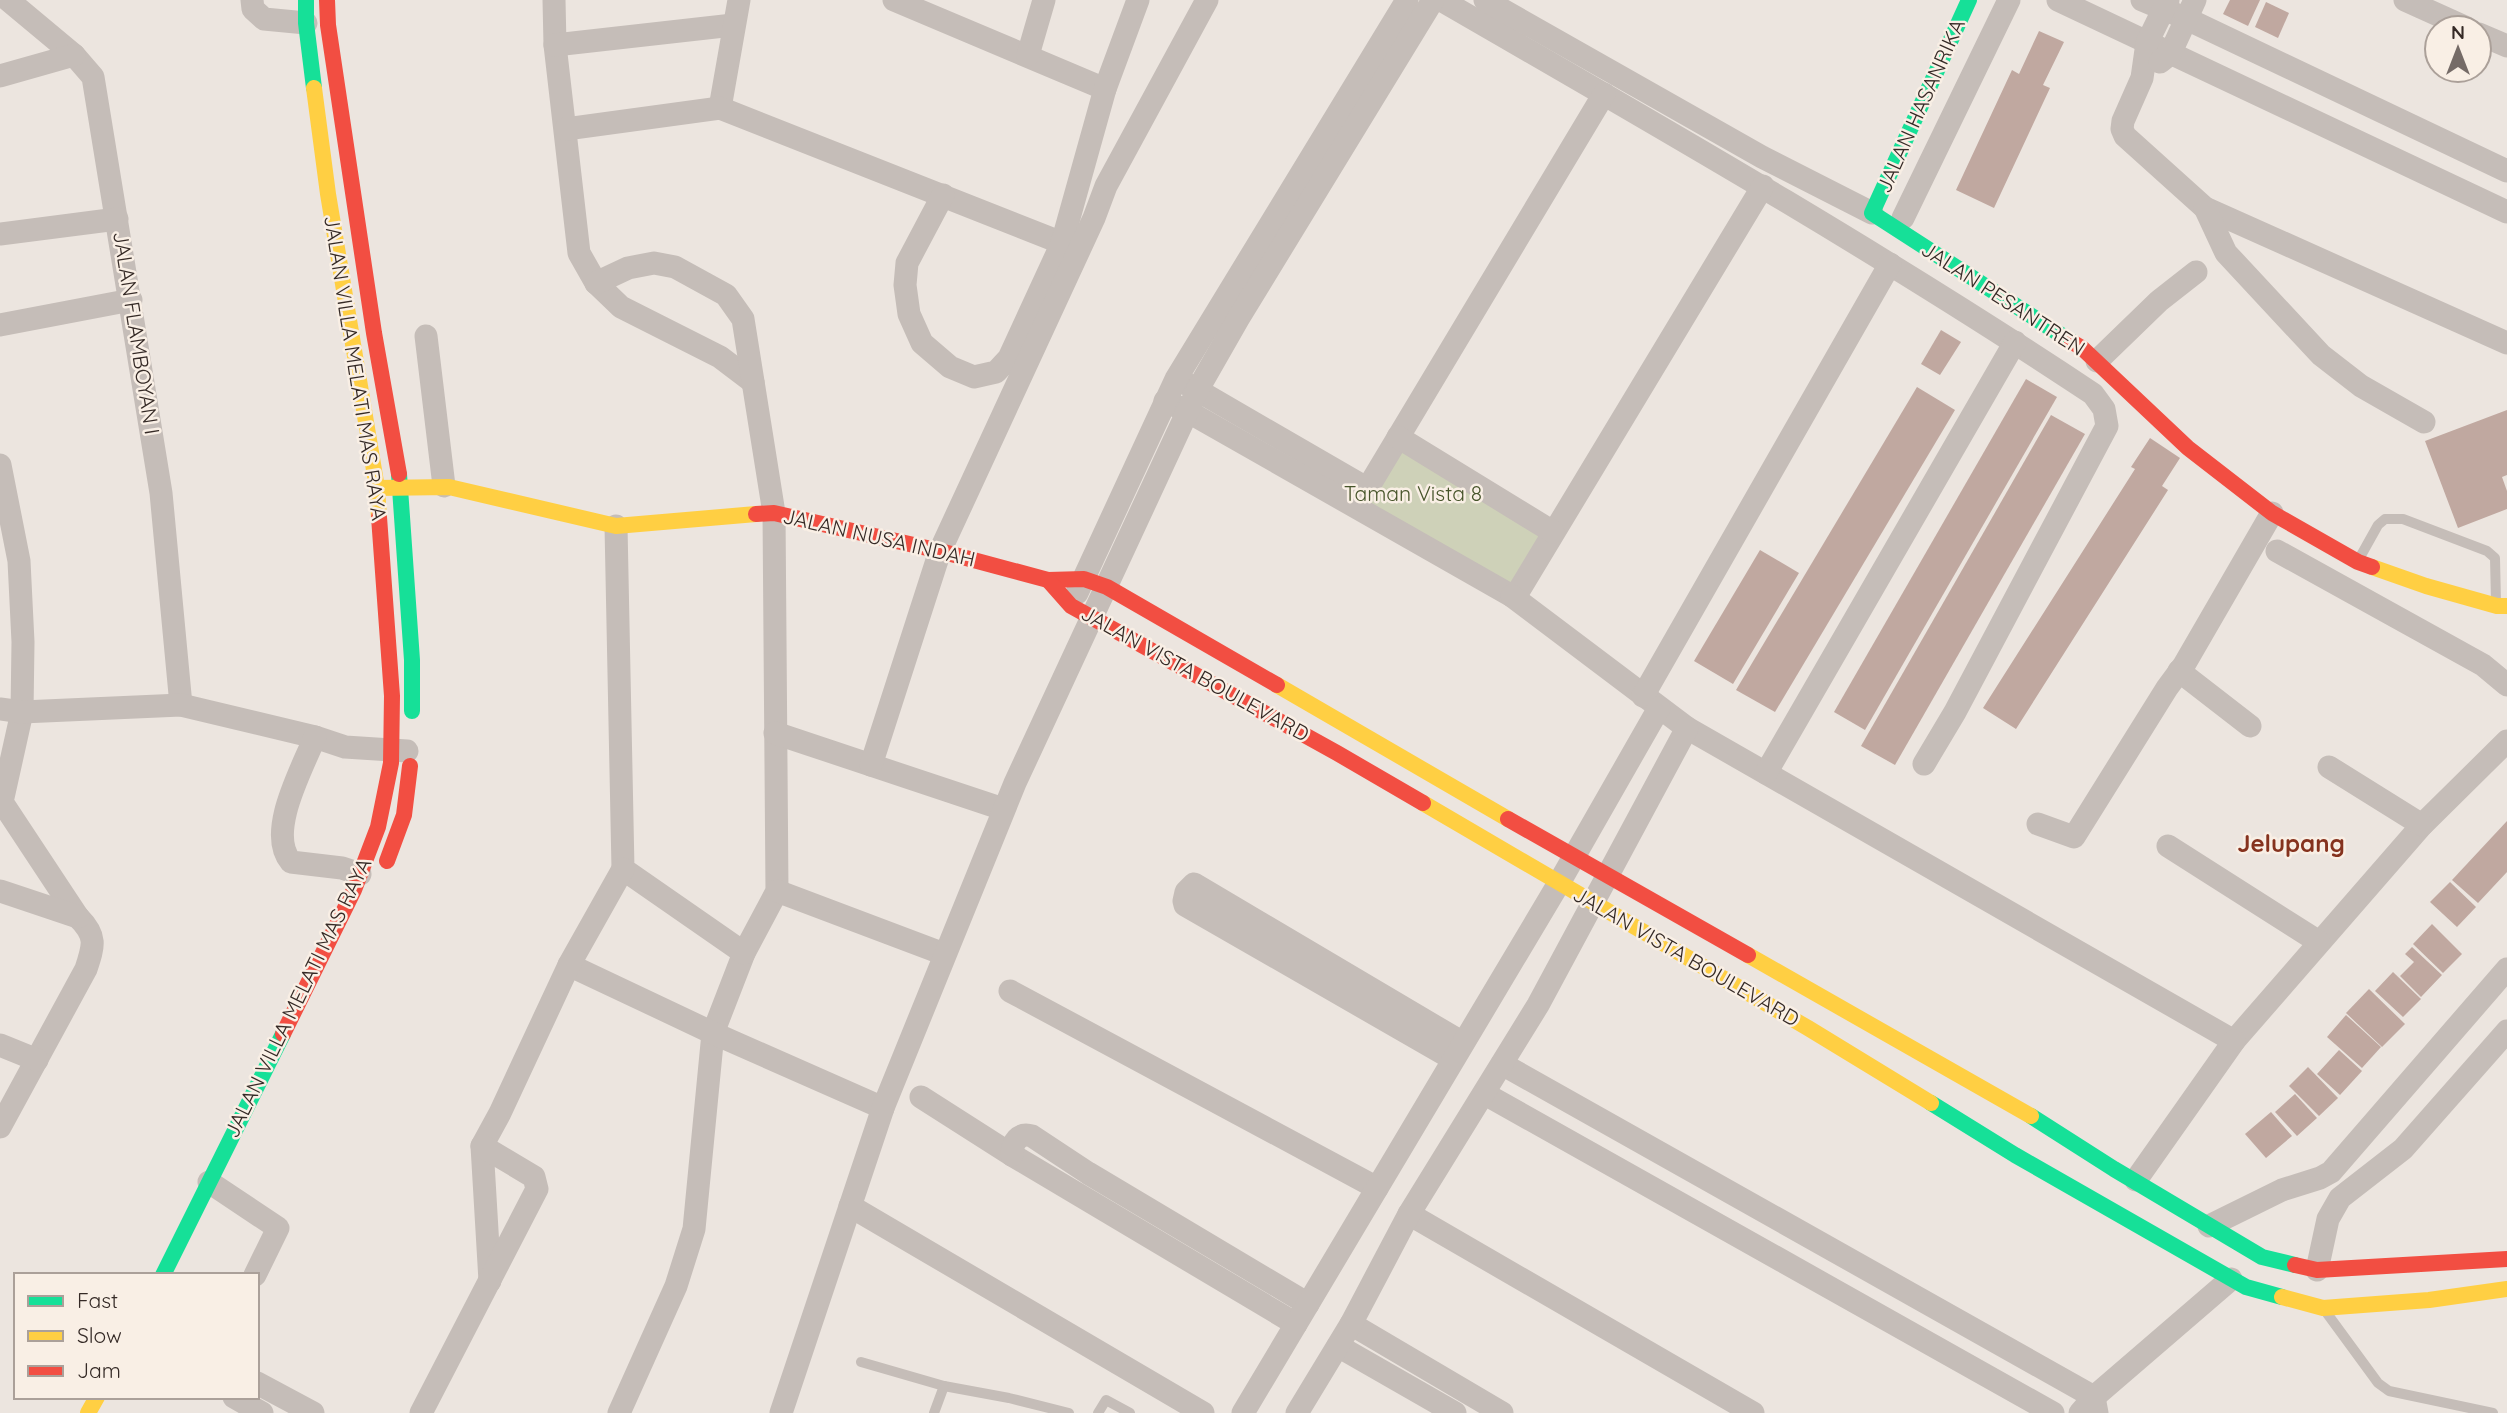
<svg xmlns="http://www.w3.org/2000/svg" width="2507" height="1413" viewBox="0 0 2507 1413" font-family="Quicksand,sans-serif">
  <style>
    .green { fill: #ced1b8 }
    .building { fill: #c0a8a0 }
    .lines { fill: none; stroke-linecap: round; stroke-linejoin: round }
    .lane { stroke: #c5bdb8; stroke-width: 10 }
    .street { stroke: #c5bdb8; stroke-width: 23 }
    .fast { stroke: #16e098; stroke-width: 16 }
    .slow { stroke: #ffcf43; stroke-width: 16 }
    .jam { stroke: #f24e42; stroke-width: 16 }
    .labels { text-anchor: middle; stroke-width: 5; stroke-linejoin: round; paint-order: stroke }
    .street-label { font-size: 21px; fill: #352a26; stroke: #f9efe5 }
    .park-label { font-size: 21px; fill: #46542a; stroke: #f9efe5 }
    .quarter-label { font-size: 24px; font-weight: bold; fill: #85321e; stroke: #f9efe5 }
  </style>
  <rect width="100%" height="100%" fill="#ece5df"/>
  <polygon class="green" points="1398,437 1553,532 1512,596 1356,508"/>
  <g class="building">
    <polygon points="2230,0 2260,0 2248,26 2223,14"/>
    <polygon points="2266,2 2289,13 2278,38 2255,27"/>
    <polygon points="2039,31 2064,42 2043,85 2050,88 1994,208 1956,190 2012,70 2019,74"/>
    <polygon points="1941,330 1961,342 1940,375 1921,364"/>
    <polygon points="2026,379 2057,397 1865,730 1834,712"/>
    <polygon points="1917,387 1955,410 1775,712 1736,690"/>
    <polygon points="2507,410 2507,475 2502,477 2507,491 2507,509 2458,528 2425,441"/>
    <polygon points="2051,415 2085,434 1895,765 1861,746"/>
    <polygon points="2150,438 2180,458 2162,486 2168,490 2016,729 1983,708 2135,469 2131,467"/>
    <polygon points="1760,550 1799,573 1733,684 1694,661"/>
    <polygon points="2507,821 2507,872 2478,903 2452,880"/>
    <polygon points="2450,882 2476,907 2457,927 2430,902"/>
    <polygon points="2432,924 2462,954 2443,973 2413,944"/>
    <polygon points="2412,947 2442,975 2421,997 2400,976 2414,962 2405,954"/>
    <polygon points="2393,972 2421,999 2403,1017 2375,991"/>
    <polygon points="2369,989 2405,1024 2382,1047 2346,1013"/>
    <polygon points="2346,1015 2381,1047 2362,1068 2327,1037"/>
    <polygon points="2339,1050 2362,1071 2340,1095 2317,1074"/>
    <polygon points="2308,1067 2338,1098 2319,1116 2289,1086"/>
    <polygon points="2295,1094 2317,1118 2297,1136 2275,1112"/>
    <polygon points="2271,1112 2292,1136 2266,1158 2245,1134"/>
  </g>
  <g class="lines">
    <g class="lane">
      <polyline points="2359,559 2378,525 2385,519 2403,519 2487,551 2495,558 2496,602"/>
      <polyline points="2326,1312 2378,1383 2389,1391 2493,1413"/>
      <polyline points="861,1362 944,1386 1009,1398 1069,1413"/>
      <polyline points="934,1413 944,1386"/>
      <polyline points="1098,1413 1106,1400 1130,1413"/>
    </g>
    <g class="street">
      <polyline points="8,0 74,55 93,77 161,493 181,705"/>
      <polyline points="252,0 253,9 264,19 306,23"/>
      <polyline points="554,0 555,45 579,253 596,283 621,307 720,357 753,382"/>
      <polyline points="894,0 1105,89"/>
      <path d="M1441 0C1661 127 1881 253 2093 394L2104 409 2107 426 1955 712 1924 764"/>
      <polyline points="1485,0 1762,157 1872,213"/>
      <polyline points="2058,0 2507,212"/>
      <polyline points="2142,0 2187,19 2507,171"/>
      <polyline points="2168,0 2147,43 2142,78 2123,121 2122,129 2125,136 2205,208 2507,343"/>
      <polyline points="2405,0 2467,28"/>
      <polyline points="2479,34 2507,46"/>
      <polyline points="555,45 733,25"/>
      <polyline points="1028,55 1044,0"/>
      <polyline points="2160,62 2170,54 2195,0"/>
      <polyline points="0,76 74,55"/>
      <polyline points="720,108 739,0"/>
      <polyline points="566,129 720,108 1062,243"/>
      <polyline points="943,195 907,263 905,285 909,314 922,343 950,367 974,377 996,372 1009,358 1062,243 1105,89 1138,0"/>
      <polyline points="2205,208 2226,253 2321,355 2361,386 2424,422"/>
      <polyline points="1903,218 2009,0"/>
      <polyline points="0,234 117,219"/>
      <polyline points="596,283 628,268 654,263 675,267 726,295 743,319 774,513 777,891 744,953 713,1033 694,1229 676,1286 619,1413"/>
      <polyline points="0,325 131,300"/>
      <polyline points="426,336 444,486"/>
      <polyline points="2097,361 2159,301 2196,272"/>
      <polyline points="1185,383 1361,485 1369,486 1604,94"/>
      <polyline points="1165,401 1187,411 1512,596 1518,592 1763,186"/>
      <polyline points="1398,437 1553,532"/>
      <path d="M0 465 19 561 23 642 22 712 2 802 78 917C97 936 94 945 86 969L0 1127"/>
      <polyline points="616,526 623,869 744,953"/>
      <polyline points="2277,551 2483,665 2507,685"/>
      <polyline points="1077,593 1176,379 1407,0"/>
      <polyline points="1512,596 1687,728 2234,1041 2422,825 2507,741"/>
      <polyline points="2179,671 2250,726"/>
      <polyline points="1643,696 1890,264"/>
      <polyline points="0,709 22,712 181,705 315,737 345,747 407,751"/>
      <polyline points="775,733 1003,809"/>
      <path d="M315 737C302 769 266 833 291 862L342 868 360 874"/>
      <polyline points="871,765 940,551 1094,218 1106,186 1207,0"/>
      <polyline points="2329,767 2422,825"/>
      <polyline points="1766,773 2015,342"/>
      <polyline points="2038,824 2074,837 2167,688 2184,665 2272,513"/>
      <polyline points="2168,846 2319,942"/>
      <polyline points="0,891 78,917"/>
      <polyline points="777,891 944,954"/>
      <polyline points="569,965 713,1033 883,1108"/>
      <polyline points="1010,991 1377,1188"/>
      <polyline points="0,1045 37,1060"/>
      <polyline points="1453,1059 1185,905 1184,901 1186,892 1194,884 1463,1043"/>
      <polyline points="1502,1064 2094,1397 2097,1413"/>
      <polyline points="1485,1094 2053,1413"/>
      <polyline points="921,1097 1012,1155 1296,1324"/>
      <path d="M1012 1155C1012 1142 1019 1132 1032 1136L1088 1173 1308 1304"/>
      <polyline points="2136,1180 2234,1041"/>
      <polyline points="209,1182 278,1228 255,1275"/>
      <polyline points="850,1206 1203,1413"/>
      <polyline points="1409,1214 1753,1413"/>
      <polyline points="2209,1226 2282,1190 2320,1178 2331,1172 2507,969"/>
      <polyline points="2317,1270 2328,1219 2340,1198 2403,1149 2507,1031"/>
      <polyline points="490,1281 482,1146 500,1113 569,965 623,869"/>
      <polyline points="1351,1324 1502,1413"/>
      <polyline points="1338,1346 1455,1413"/>
      <polyline points="257,1383 313,1413"/>
      <polyline points="234,1397 262,1413"/>
      <polyline points="421,1413 537,1189 534,1177 482,1146"/>
      <polyline points="781,1413 883,1108 1015,783 1198,389 1238,319 1433,0"/>
      <polyline points="1243,1413 1559,883 1659,708"/>
      <polyline points="1297,1413 1351,1324 1409,1214 1538,1005 1687,728"/>
      <polyline points="2080,1413 2094,1397 2231,1279"/>
    </g>
    <g class="fast">
      <polyline points="306,0 306,23 314,88"/>
      <polyline points="1969,0 1872,213 2072,342"/>
      <polyline points="399,474 412,660 412,711"/>
      <polyline points="1931,1103 2015,1155 2246,1287 2282,1297"/>
      <polyline points="2031,1116 2114,1169 2262,1257 2295,1265"/>
      <polyline points="163,1275 283,1034"/>
    </g>
    <g class="slow">
      <polyline points="314,88 328,194 377,488 379,517"/>
      <polyline points="377,488 449,487 616,526 756,514"/>
      <polyline points="2372,567 2426,586 2497,606 2507,606"/>
      <polyline points="1277,685 1508,819"/>
      <polyline points="1423,803 1808,1028 1931,1103"/>
      <polyline points="1748,955 2031,1116"/>
      <polyline points="2282,1297 2323,1308 2429,1300 2507,1289"/>
      <polyline points="88,1413 97,1397"/>
    </g>
    <g class="jam">
      <polyline points="327,0 328,25 374,333 399,474"/>
      <polyline points="2072,342 2082,348 2188,448 2272,513 2358,562 2372,567"/>
      <polyline points="756,514 774,513 940,551 1048,580 1084,579 1107,587 1277,685"/>
      <polyline points="1048,580 1071,606 1337,753 1423,803"/>
      <polyline points="1508,819 1748,955"/>
      <polyline points="387,861 404,815 410,766"/>
      <polyline points="283,1034 354,890 378,827 391,763 392,696 379,517"/>
      <polyline points="2295,1265 2317,1270 2507,1259"/>
    </g>
  </g>
  <g class="labels">
    <g class="street-label">
      <text transform="translate(1921 106) rotate(-66)" y="7">JALAN HASANRIKA</text>
      <text transform="translate(2003 299) rotate(33)" y="7">JALAN PESANTREN</text>
      <text transform="translate(136 333) rotate(81)" y="7">JALAN FLAMBOYAN I</text>
      <text transform="translate(355 368) rotate(81)" y="7">JALAN VILLA MELATI MAS RAYA</text>
      <text transform="translate(879 538) rotate(13)" y="7">JALAN NUSA INDAH</text>
      <text transform="translate(1195 674) rotate(29)" y="7">JALAN VISTA BOULEVARD</text>
      <text transform="translate(1686 957) rotate(30)" y="7">JALAN VISTA BOULEVARD</text>
      <text transform="translate(298 998) rotate(-64)" y="7">JALAN VILLA MELATI MAS RAYA</text>
    </g>
    <g class="park-label">
      <text x="1413" y="501">Taman Vista 8</text>
    </g>
    <g class="quarter-label">
      <text x="2291" y="852">Jelupang</text>
    </g>
  </g>
  <rect x="14" y="1273" width="245" height="126" fill="#f9efe5" stroke="#aba099" stroke-width="2"/>
  <rect x="28" y="1296" width="35" height="10" fill="#16e098" stroke="#aba099" stroke-width="2"/>
  <text x="77" y="1308" font-size="21" fill="#352a26">Fast</text>
  <rect x="28" y="1331" width="35" height="10" fill="#ffcf43" stroke="#aba099" stroke-width="2"/>
  <text x="77" y="1343" font-size="21" fill="#352a26">Slow</text>
  <rect x="28" y="1366" width="35" height="10" fill="#f24e42" stroke="#aba099" stroke-width="2"/>
  <text x="77" y="1378" font-size="21" fill="#352a26">Jam</text>
  <g transform="translate(2458 49)"><circle r="33" fill="#f9efe5" stroke="#aba099" stroke-width="2"/>
  <path d="M0-5L12 26L0 18L-12 26Z" fill="#756b67"/>
  <text y="-10" font-size="19" font-weight="bold" text-anchor="middle" fill="#352a26">N</text>
  </g>
</svg>
